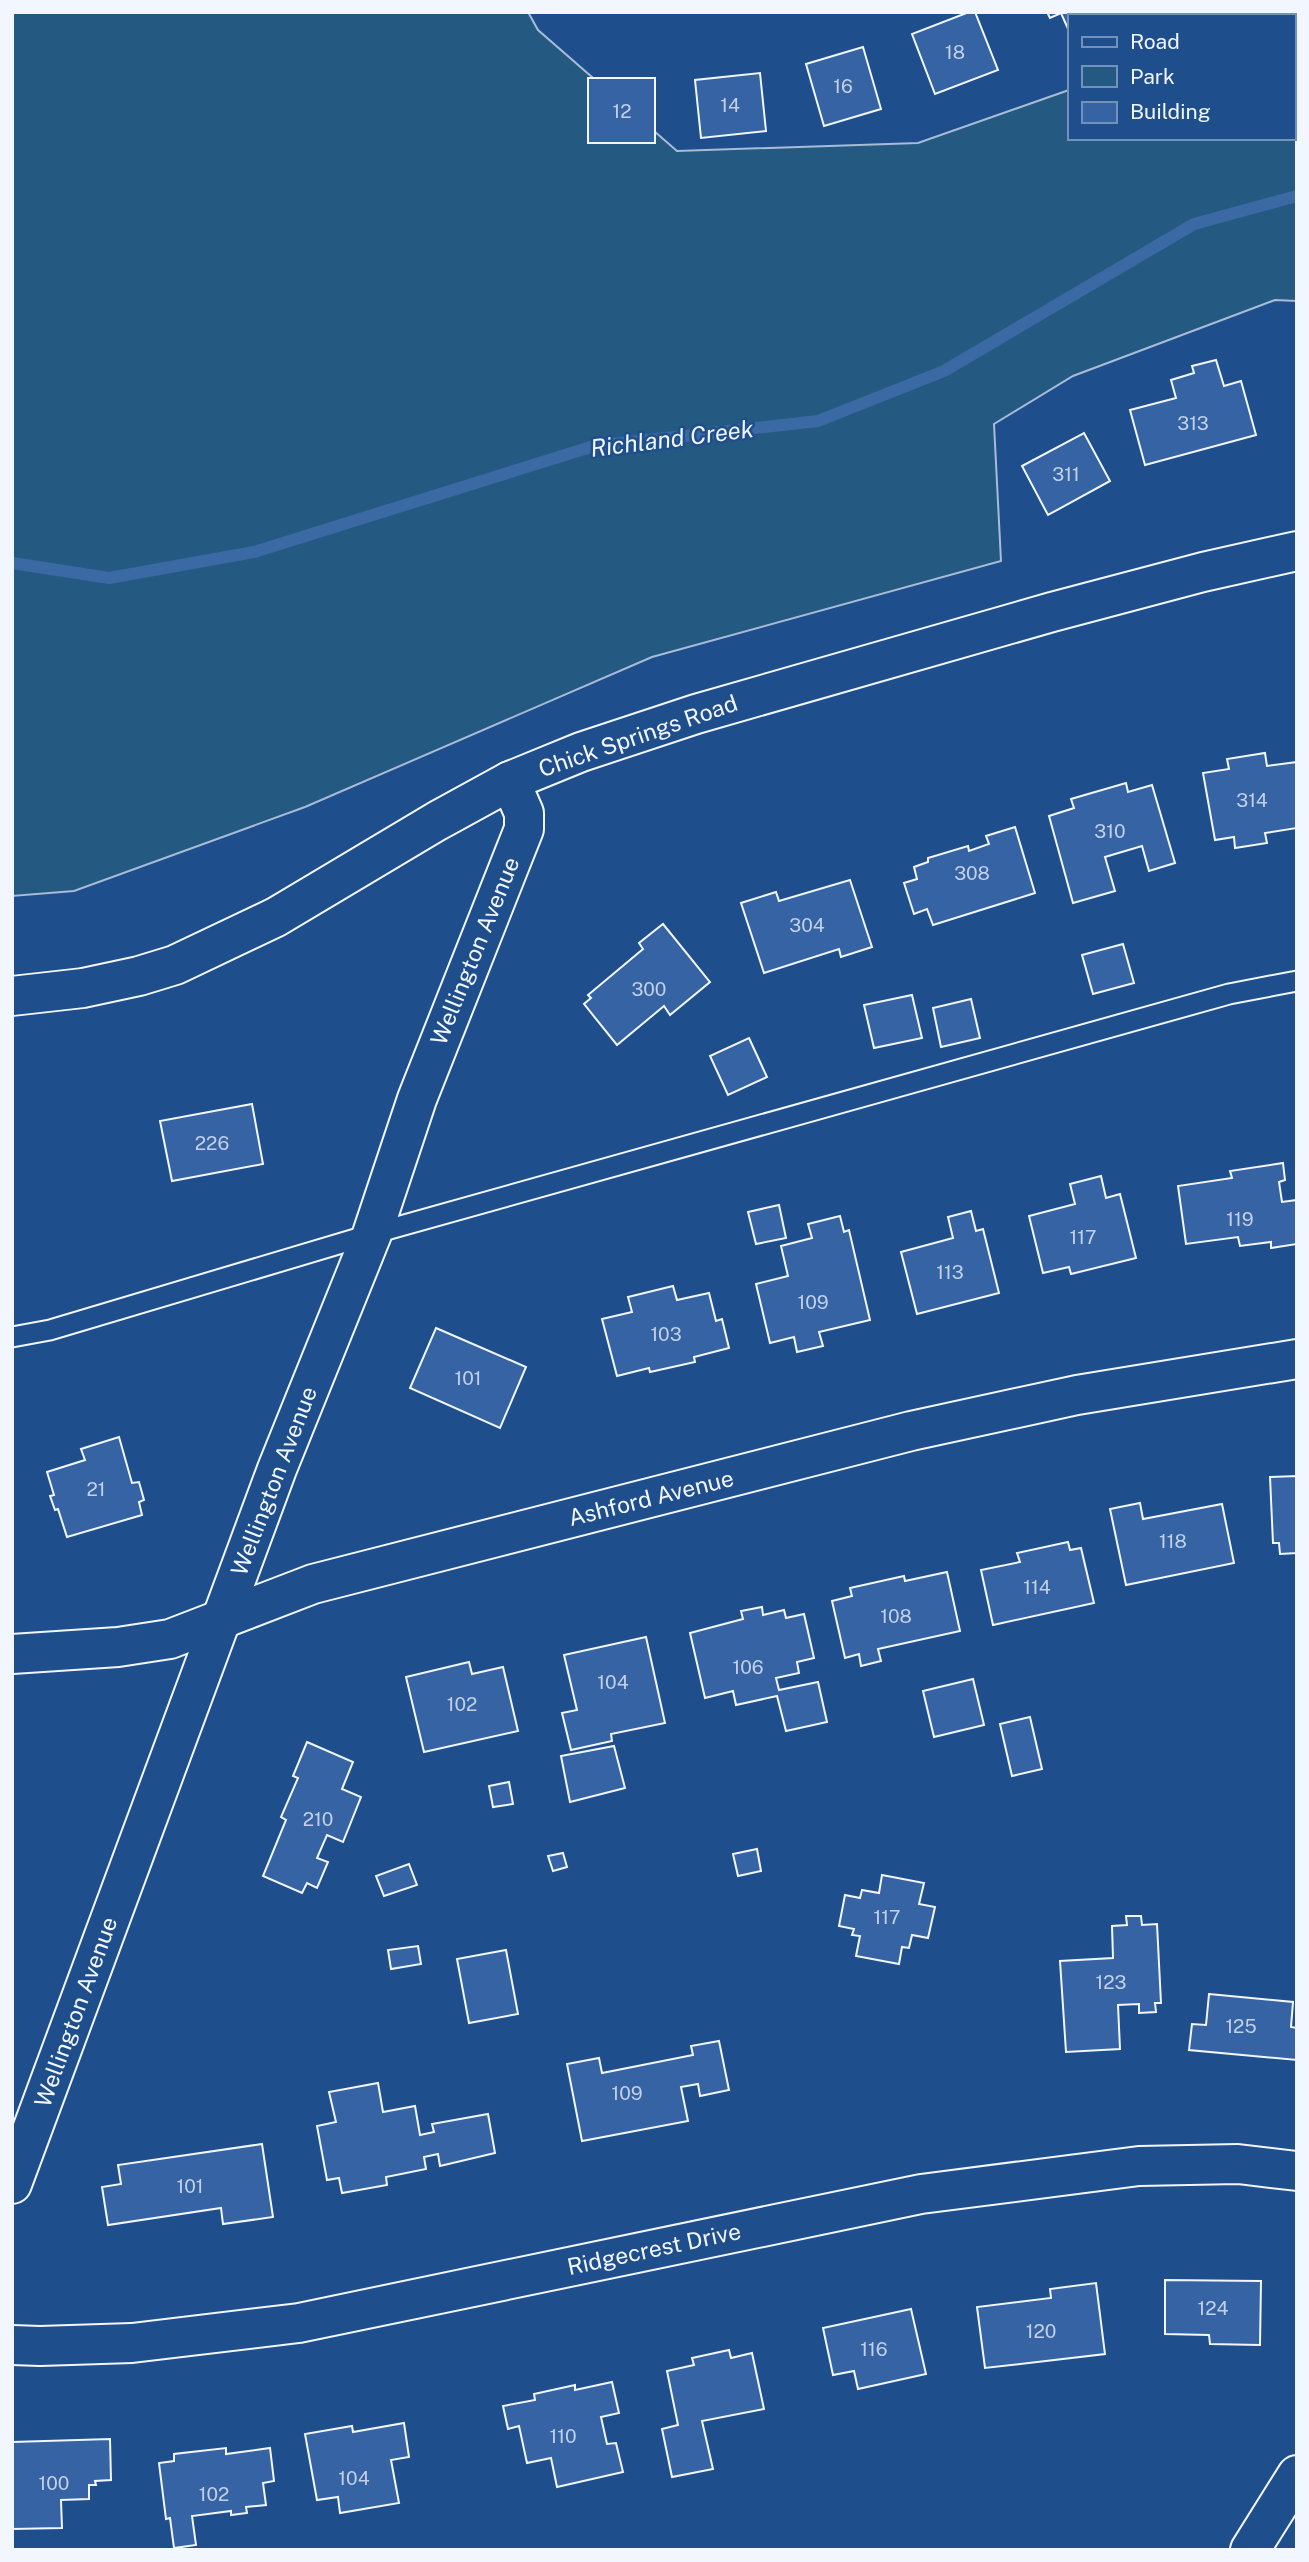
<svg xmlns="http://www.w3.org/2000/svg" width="1309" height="2562" viewBox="0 0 1309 2562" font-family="'Public Sans',sans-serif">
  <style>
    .green { fill: #245a82; stroke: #a8bbd7; stroke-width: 2 }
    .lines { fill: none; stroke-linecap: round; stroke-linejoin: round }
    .stream { stroke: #3b69a3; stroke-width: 12 }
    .building { fill: #3563a3; stroke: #f2f6ff; stroke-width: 2 }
    .lane-casing { stroke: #f2f6ff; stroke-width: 23 }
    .street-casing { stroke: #f2f6ff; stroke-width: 42 }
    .secondary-casing { stroke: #f2f6ff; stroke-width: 42 }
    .lane { stroke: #1f4e8c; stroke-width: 19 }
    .street { stroke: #1f4e8c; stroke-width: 38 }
    .secondary { stroke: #1f4e8c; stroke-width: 38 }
    .labels { text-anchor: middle; stroke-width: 5; stroke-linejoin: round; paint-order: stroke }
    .number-label { font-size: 19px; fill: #c3d1e8 }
    .street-label { font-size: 23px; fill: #f2f6ff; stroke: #1f4e8c }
    .water-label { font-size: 24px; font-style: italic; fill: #f2f6ff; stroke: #1f4e8c }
  </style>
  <rect width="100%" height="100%" fill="#1f4e8c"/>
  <polygon class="green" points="12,12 528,12 538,30 677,151 918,143 1069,90 1069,138 1293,138 1293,16 1275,16 1283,12 1297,12 1297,301 1275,300 1073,376 994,424 1001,561 652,657 305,807 74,891 12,896"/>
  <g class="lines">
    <polyline class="stream" points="12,563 109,578 254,552 594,446 818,421 944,371 1194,224 1297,196"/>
  </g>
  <g class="building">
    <polygon points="969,12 975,12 998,70 935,94 912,34"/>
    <polygon points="1047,12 1135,12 1136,14 1069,16 1069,31 1061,13 1050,18"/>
    <polygon points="863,47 881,109 824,126 806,64"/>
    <polygon points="760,73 766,131 701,138 695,80"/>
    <rect x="588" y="78" width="67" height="65"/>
    <polygon points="1216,360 1224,386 1241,381 1256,435 1145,465 1130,410 1176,398 1171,380 1194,373 1192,366"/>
    <polygon points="1084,433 1110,481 1048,515 1022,466"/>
    <polygon points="1265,753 1267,766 1297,762 1297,828 1265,833 1267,843 1235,848 1234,837 1215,840 1203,773 1229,769 1227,759"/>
    <polygon points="1126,783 1128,792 1152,785 1175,863 1149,871 1142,846 1105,857 1115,891 1073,903 1049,816 1074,808 1071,799"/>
    <polygon points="1015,827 1035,893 933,925 927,909 914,914 904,883 917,879 914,867 928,862 928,858 968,846 969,851 989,844 986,836"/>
    <polygon points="850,880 872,947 841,957 839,949 764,973 741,903 776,892 779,901"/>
    <polygon points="663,924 710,982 670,1015 664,1006 617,1045 584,1004 591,998 588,995 643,949 639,943"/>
    <polygon points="1123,944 1134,983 1093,994 1082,955"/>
    <polygon points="912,995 922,1038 874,1048 864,1005"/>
    <polygon points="971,999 980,1038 941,1047 933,1008"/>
    <polygon points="749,1038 767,1077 728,1095 710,1056"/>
    <polygon points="252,1104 263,1164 172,1181 160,1121"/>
    <polygon points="1283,1163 1285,1180 1279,1182 1282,1202 1297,1200 1297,1244 1271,1248 1271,1242 1240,1246 1238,1237 1186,1244 1178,1186 1232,1178 1230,1171"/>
    <polygon points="1101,1176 1106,1198 1120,1194 1136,1258 1071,1274 1069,1267 1043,1273 1029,1216 1075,1204 1070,1184"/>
    <polygon points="779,1205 786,1238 756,1244 748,1212"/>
    <polygon points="971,1211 976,1231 983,1229 999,1293 917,1314 901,1252 953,1238 948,1217"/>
    <polygon points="840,1216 844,1232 849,1230 870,1320 819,1332 823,1346 797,1352 794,1337 770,1343 756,1284 788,1276 781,1246 812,1238 808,1224"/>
    <polygon points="673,1286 677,1300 709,1293 716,1321 722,1319 729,1348 694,1357 695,1362 650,1372 649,1368 617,1376 602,1319 632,1312 628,1297"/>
    <polygon points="436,1328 526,1367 500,1428 410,1388"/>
    <polygon points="119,1437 132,1483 139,1482 144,1500 139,1502 142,1515 67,1537 58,1509 55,1510 50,1496 54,1495 47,1472 85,1460 81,1449"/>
    <polygon points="1297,1476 1297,1553 1280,1554 1279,1543 1273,1543 1270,1477"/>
    <polygon points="1140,1503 1143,1519 1222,1504 1234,1563 1126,1585 1110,1509"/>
    <polygon points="1068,1542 1070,1550 1081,1548 1094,1603 993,1625 981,1570 1020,1562 1017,1553"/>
    <polygon points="947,1572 960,1631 878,1649 881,1661 861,1666 859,1654 845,1658 832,1601 852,1596 850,1588 904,1576 905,1581"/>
    <polygon points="762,1607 763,1615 784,1610 786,1618 804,1614 814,1658 797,1662 799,1673 776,1678 779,1690 818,1682 827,1722 786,1731 777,1696 736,1705 733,1691 705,1698 690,1633 743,1619 741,1611"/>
    <polygon points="646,1637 665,1723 611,1734 612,1741 571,1750 562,1713 577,1710 564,1655"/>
    <polygon points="469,1662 472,1674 503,1667 518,1731 424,1752 406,1677"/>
    <polygon points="973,1679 984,1725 934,1737 923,1691"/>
    <polygon points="1030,1717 1042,1769 1012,1776 1000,1724"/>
    <polygon points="307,1742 353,1762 342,1789 361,1797 343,1842 327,1835 317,1858 328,1862 317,1888 307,1883 302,1893 263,1876 286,1820 281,1817 298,1778 293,1776"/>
    <polygon points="614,1746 625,1788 570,1802 561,1756"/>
    <polygon points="509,1782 513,1804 493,1807 489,1786"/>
    <polygon points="757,1849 761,1871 738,1876 733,1854"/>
    <polygon points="563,1853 567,1867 553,1871 548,1856"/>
    <polygon points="409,1864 417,1885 384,1896 376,1876"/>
    <polygon points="882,1875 924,1883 919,1904 935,1907 928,1938 912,1935 909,1948 902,1947 899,1964 856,1956 860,1936 852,1935 854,1929 839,1926 845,1895 860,1898 862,1890 879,1893"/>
    <polygon points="1126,1916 1141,1916 1142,1925 1157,1924 1161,2003 1155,2003 1156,2012 1139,2013 1139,2004 1118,2005 1120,2049 1066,2052 1060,1961 1113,1958 1112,1926 1127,1925"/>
    <polygon points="418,1946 421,1964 391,1969 388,1950"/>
    <polygon points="506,1950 518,2014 469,2023 457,1959"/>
    <polygon points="1209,1994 1293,2002 1291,2027 1297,2028 1297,2060 1189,2050 1192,2024 1206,2025"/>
    <polygon points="719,2041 729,2090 700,2096 698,2084 681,2087 688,2121 582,2141 567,2064 599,2058 602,2073 693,2055 691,2046"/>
    <polygon points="378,2083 383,2112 415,2106 420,2135 434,2132 432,2124 488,2114 495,2153 440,2166 438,2154 424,2157 426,2169 386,2177 387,2185 342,2193 339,2178 327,2180 317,2126 336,2122 329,2092"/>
    <polygon points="262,2144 273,2217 223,2224 221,2208 108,2225 102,2187 121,2184 118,2165"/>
    <polygon points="1165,2280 1261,2281 1260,2345 1210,2344 1209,2335 1165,2334"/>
    <polygon points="1096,2283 1105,2354 985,2368 977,2307 1051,2298 1050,2289"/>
    <polygon points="911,2309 926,2374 858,2389 854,2371 833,2375 823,2328"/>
    <polygon points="729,2350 731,2358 752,2353 764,2409 702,2421 713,2469 672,2477 662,2429 678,2425 667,2371 694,2365 692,2358"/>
    <polygon points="612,2382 619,2413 601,2417 607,2444 616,2443 623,2472 557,2487 551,2458 527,2463 519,2426 508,2429 503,2406 535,2400 534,2394 575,2385 575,2390"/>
    <polygon points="404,2423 409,2457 391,2460 399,2503 340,2513 338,2497 317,2500 305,2434 352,2426 353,2432"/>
    <polygon points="110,2439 111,2480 95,2481 96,2485 89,2485 89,2499 61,2500 62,2528 12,2529 13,2442"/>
    <polygon points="226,2448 226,2454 270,2448 274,2481 263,2483 266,2505 246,2507 247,2513 231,2515 231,2511 192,2516 196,2545 174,2548 170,2518 166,2519 159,2463 174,2461 174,2454"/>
  </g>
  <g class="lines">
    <g class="lane-casing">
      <polyline id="lane" points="12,1337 50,1330 372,1234 1229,994 1297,981"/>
    </g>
    <g class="street-casing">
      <g id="street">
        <polyline points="12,1654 118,1647 170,1639 313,1584 911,1431 1077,1395 1297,1359"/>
        <polyline points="12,2184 277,1469 372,1234 417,1099 524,829 524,813 510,781"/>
        <polyline points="12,2345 40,2346 132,2343 299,2323 921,2194 1139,2166 1238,2164 1297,2171"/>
        <polyline points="1250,2550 1297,2475"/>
      </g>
    </g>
    <g class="secondary-casing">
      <polyline id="secondary" points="12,996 83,988 139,976 175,965 276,917 437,821 510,781 581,752 696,714 1052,612 1203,572 1297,551"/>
    </g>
    <use href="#lane" class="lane"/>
    <use href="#street" class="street"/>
    <use href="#secondary" class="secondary"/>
  </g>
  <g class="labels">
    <g class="number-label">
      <text x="955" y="59">18</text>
      <text x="843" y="93">16</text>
      <text x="730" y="112">14</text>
      <text x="622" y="118">12</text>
      <text x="1193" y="430">313</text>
      <text x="1066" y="481">311</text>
      <text x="1252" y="807">314</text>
      <text x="1110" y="838">310</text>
      <text x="972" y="880">308</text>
      <text x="807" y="932">304</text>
      <text x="649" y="996">300</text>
      <text x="212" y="1150">226</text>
      <text x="1240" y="1226">119</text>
      <text x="1083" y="1244">117</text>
      <text x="950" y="1279">113</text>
      <text x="813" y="1309">109</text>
      <text x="666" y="1341">103</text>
      <text x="468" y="1385">101</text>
      <text x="96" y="1496">21</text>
      <text x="1173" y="1548">118</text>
      <text x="1037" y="1594">114</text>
      <text x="896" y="1623">108</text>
      <text x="748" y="1674">106</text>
      <text x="613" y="1689">104</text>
      <text x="462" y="1711">102</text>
      <text x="318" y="1826">210</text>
      <text x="887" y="1924">117</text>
      <text x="1111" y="1989">123</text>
      <text x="1241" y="2033">125</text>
      <text x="627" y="2100">109</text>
      <text x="190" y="2193">101</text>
      <text x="1213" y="2315">124</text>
      <text x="1041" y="2338">120</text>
      <text x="874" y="2356">116</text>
      <text x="563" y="2443">110</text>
      <text x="354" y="2485">104</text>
      <text x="54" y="2490">100</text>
      <text x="214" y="2501">102</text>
    </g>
    <g class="street-label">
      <text transform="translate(638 736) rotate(-19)" y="8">Chick Springs Road</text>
      <text transform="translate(475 951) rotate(-68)" y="8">Wellington Avenue</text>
      <text transform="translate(274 1481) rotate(-69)" y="8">Wellington Avenue</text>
      <text transform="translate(651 1498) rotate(-14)" y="8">Ashford Avenue</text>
      <text transform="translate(76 2012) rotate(-70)" y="8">Wellington Avenue</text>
      <text transform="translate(654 2249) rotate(-12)" y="8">Ridgecrest Drive</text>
    </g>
    <g class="water-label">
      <text transform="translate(672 439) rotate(-7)" y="8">Richland Creek</text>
    </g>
  </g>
  <rect width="1309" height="2562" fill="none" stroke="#f2f6ff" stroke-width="28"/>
  <rect x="1068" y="14" width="228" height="126" fill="#1f4e8c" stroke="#7391ba" stroke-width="2"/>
  <rect x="1082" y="37" width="35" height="10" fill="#1f4e8c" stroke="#7391ba" stroke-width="2"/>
  <text x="1130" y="49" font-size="21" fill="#f2f6ff">Road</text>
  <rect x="1082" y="66" width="35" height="21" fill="#245a82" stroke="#7391ba" stroke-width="2"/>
  <text x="1130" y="84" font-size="21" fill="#f2f6ff">Park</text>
  <rect x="1082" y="102" width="35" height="21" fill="#3563a3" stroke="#7391ba" stroke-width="2"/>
  <text x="1130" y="119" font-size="21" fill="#f2f6ff">Building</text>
</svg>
